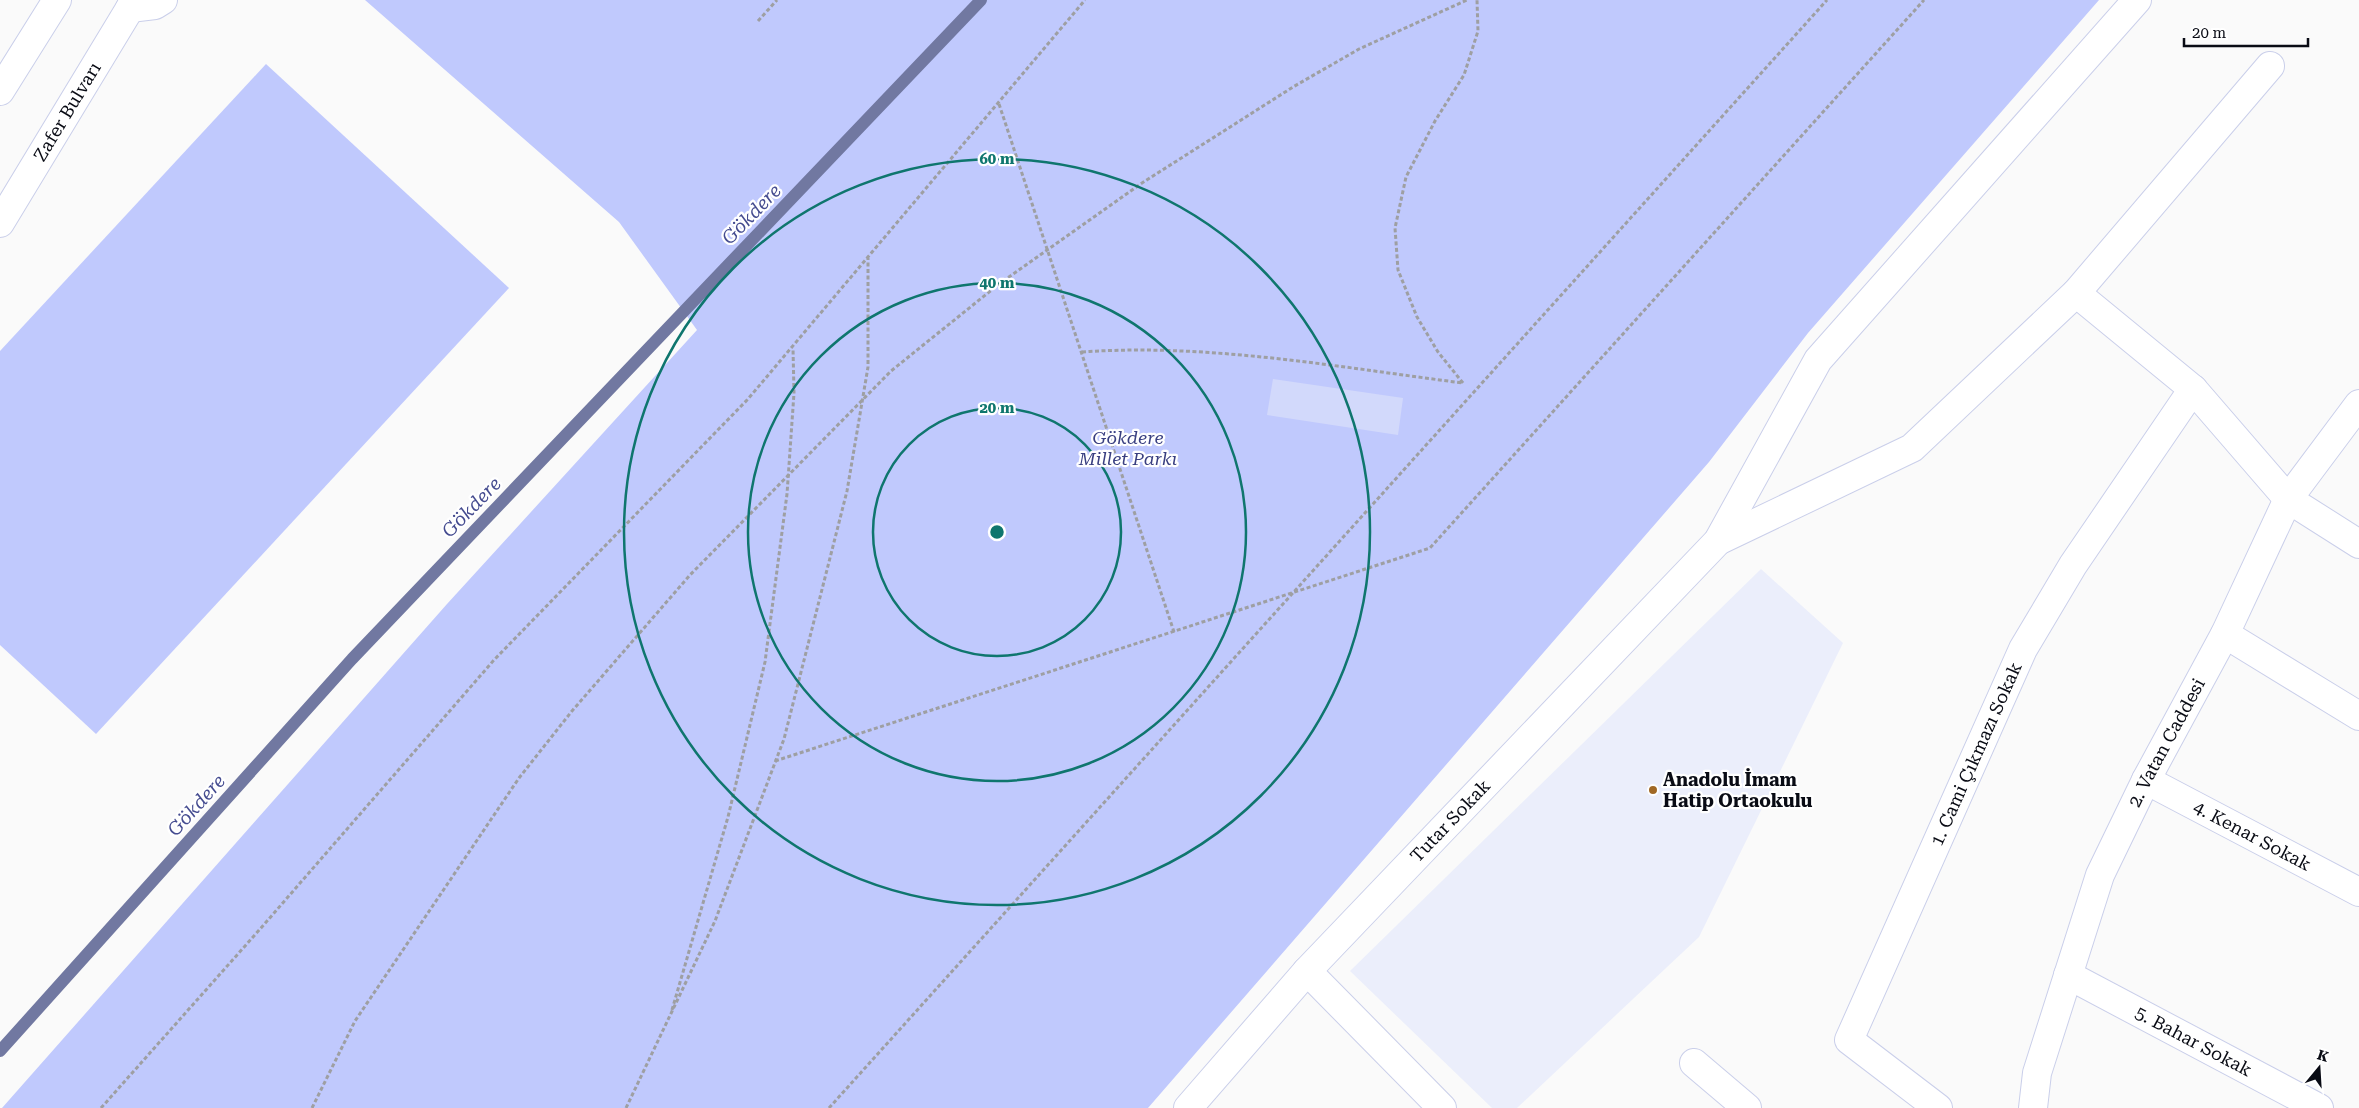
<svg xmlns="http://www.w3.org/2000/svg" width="2359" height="1108" viewBox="0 0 2359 1108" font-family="'Roboto Serif',serif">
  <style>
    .built { fill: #ebeefb }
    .green { fill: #c0c9fd }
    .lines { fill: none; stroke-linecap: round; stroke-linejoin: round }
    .stream { stroke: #7178a1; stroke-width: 12 }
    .building { fill: #d2d9fb }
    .pedestrian-casing { stroke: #cacfea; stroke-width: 30 }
    .minor-casing { stroke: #cacfea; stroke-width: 30 }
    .secondary-casing { stroke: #cacfea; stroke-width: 30 }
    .path { stroke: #9e9fa2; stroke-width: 3; stroke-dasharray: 4 2.5; stroke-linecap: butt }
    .pedestrian { stroke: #fff; stroke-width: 28 }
    .minor { stroke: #fff; stroke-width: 28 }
    .secondary { stroke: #fff; stroke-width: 28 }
    .ring { fill: none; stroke: #0f766e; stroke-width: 2.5 }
    .poi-dot { fill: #a06825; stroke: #fff; stroke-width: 2 }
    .labels { text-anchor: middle; stroke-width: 4.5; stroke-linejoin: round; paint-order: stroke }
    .street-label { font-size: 18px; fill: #090b14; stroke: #fff }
    .park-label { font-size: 18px; font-style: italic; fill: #393f81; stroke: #fff }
    .poi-label { font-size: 18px; font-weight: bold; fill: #090b14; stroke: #fff; text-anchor: start }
    .water-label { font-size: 19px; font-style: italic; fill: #454c90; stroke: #fff }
    .centre { fill: #0f766e; stroke: #fff; stroke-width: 2.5 }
    .ring-label { font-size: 15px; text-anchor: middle; font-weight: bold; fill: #0f766e; stroke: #fff; stroke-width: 4.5; stroke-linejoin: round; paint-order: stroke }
  </style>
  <rect width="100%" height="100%" fill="#fafafa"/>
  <polygon class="built" points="1761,569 1843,643 1699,937 1517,1108 1492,1108 1350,971"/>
  <g class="green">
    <polygon points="365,0 2099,0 1808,333 1709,462 1148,1108 2,1108 447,604 697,330 619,222"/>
    <polygon points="266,64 509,288 96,734 0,645 0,351"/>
  </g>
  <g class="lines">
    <polyline class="stream" points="0,1051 352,659 981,0"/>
  </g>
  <polygon class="building" points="1273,379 1403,398 1398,435 1267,415"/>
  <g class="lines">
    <g class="pedestrian-casing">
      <polyline id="pedestrian" points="130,8 155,5 163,0"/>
    </g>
    <g class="minor-casing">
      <g id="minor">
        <polyline points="2076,293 2270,66"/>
        <polyline points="1718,541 1912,448 2076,293 2193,389 2288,499 2359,544"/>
        <polyline points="2225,634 2359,716"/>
        <path id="s1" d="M2146 780 2359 892"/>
        <polyline points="1307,971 1442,1108"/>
        <path id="s2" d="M2068 975 2319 1108"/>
        <polyline points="1694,1063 1747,1108"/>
        <path id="s3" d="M1188 1108 1307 971 1718 541 1818 360 2137 0"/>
        <path id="s4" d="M1938 1108 1849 1040 2023 649 2073 565 2193 389"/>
      </g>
    </g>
    <g class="secondary-casing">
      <g id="secondary">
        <polyline points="0,91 57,0"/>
        <path id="s5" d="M0 223 135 0"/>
        <path id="s6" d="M2033 1108 2037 1073 2100 875 2146 780 2225 634 2288 499 2359 404"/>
      </g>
    </g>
    <g class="path">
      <polyline points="758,21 777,0"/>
      <polyline points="999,104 1174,632"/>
      <path d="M1082 352C1209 343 1337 367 1463 383"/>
      <polyline points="1463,383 1438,352 1417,317 1398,270 1395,228 1406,177 1435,121 1464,75 1478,31 1477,0"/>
      <polyline points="775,761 1430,548 1924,0"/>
      <polyline points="672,1010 728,817 765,662 787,494 794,393 793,348"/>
      <polyline points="101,1108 261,928 494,660 748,399 1085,0"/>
      <polyline points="312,1108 355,1021 519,778 572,711 690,575 891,371 999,284 1142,183 1293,87 1359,49 1467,0"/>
      <polyline points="626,1108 715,921 784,739 847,491 868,367 868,258"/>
      <polyline points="829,1108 1827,0"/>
    </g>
    <use href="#pedestrian" class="pedestrian"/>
    <use href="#minor" class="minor"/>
    <use href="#secondary" class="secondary"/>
  </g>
  <g class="ring">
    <circle cx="997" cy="532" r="124"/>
    <circle cx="997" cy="532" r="249"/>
    <circle cx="997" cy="532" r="373"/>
  </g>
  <circle class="poi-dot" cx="1653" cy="790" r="5"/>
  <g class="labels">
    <g class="street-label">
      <text dy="6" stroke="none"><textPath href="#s5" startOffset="130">Zafer Bulvarı</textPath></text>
      <text dy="6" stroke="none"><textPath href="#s6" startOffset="391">2. Vatan Caddesi</textPath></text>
      <text dy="6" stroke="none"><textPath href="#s4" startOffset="425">1. Cami Çıkmazı Sokak</textPath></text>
      <text dy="6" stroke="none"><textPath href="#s3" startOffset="389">Tutar Sokak</textPath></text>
      <text dy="6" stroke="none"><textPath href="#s1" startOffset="120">4. Kenar Sokak</textPath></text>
      <text dy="6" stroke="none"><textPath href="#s2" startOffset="142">5. Bahar Sokak</textPath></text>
    </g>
    <g class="park-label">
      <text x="1128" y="444">Gökdere<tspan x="1128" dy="21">Millet Parkı</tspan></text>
    </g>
    <g class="poi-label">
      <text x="1663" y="786">Anadolu İmam<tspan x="1663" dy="21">Hatip Ortaokulu</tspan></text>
    </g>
    <g class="water-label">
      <text transform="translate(751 214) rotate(-46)" y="7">Gökdere</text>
      <text transform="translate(471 507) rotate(-46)" y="7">Gökdere</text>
      <text transform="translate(196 805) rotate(-48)" y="7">Gökdere</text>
    </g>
  </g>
  <circle cx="997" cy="532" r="8" class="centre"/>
  <g class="ring-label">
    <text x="997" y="164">60 m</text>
    <text x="997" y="288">40 m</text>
    <text x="997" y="413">20 m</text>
  </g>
  <g transform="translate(2319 1068) rotate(18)" stroke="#ffffff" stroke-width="4" paint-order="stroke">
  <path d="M0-4L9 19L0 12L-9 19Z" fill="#090b14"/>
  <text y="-8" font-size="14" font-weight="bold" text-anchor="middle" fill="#090b14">K</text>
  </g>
  <path d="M2184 38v8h124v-8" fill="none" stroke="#090b14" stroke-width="2.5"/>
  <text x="2192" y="38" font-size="15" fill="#090b14" stroke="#ffffff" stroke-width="4" paint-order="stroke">20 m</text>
</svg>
